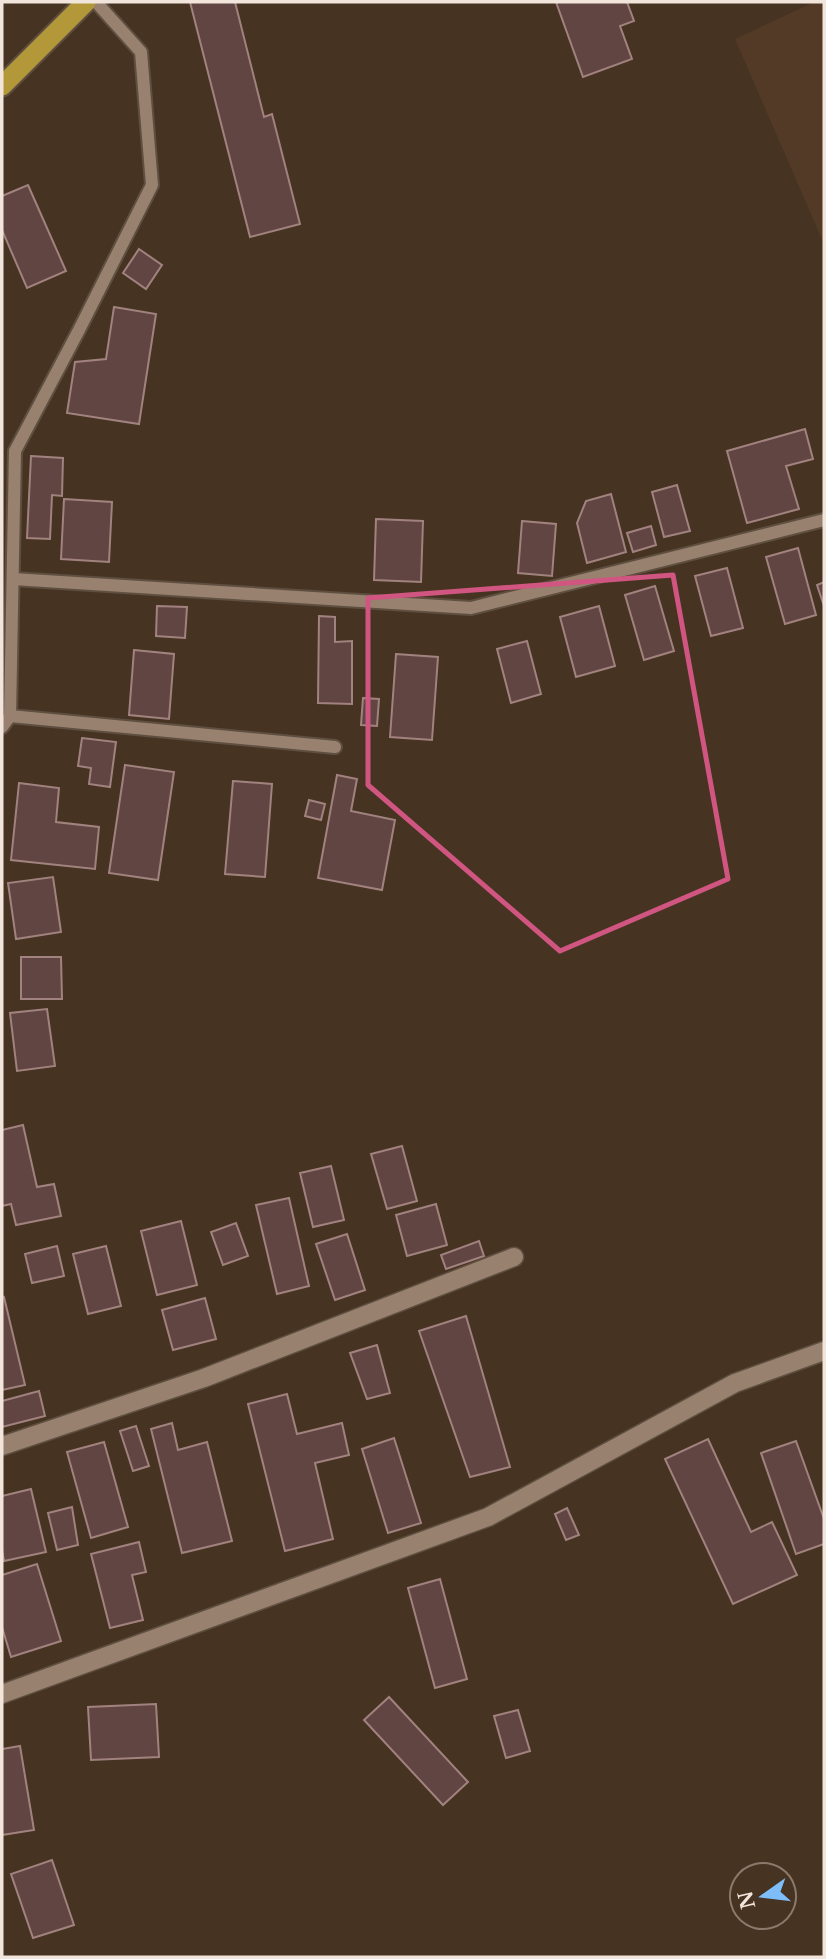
<svg xmlns="http://www.w3.org/2000/svg" width="826" height="1959" viewBox="0 0 826 1959" font-family="'Libre Baskerville',serif">
  <style>
    .built { fill: #533a26 }
    .building { fill: #614543; stroke: #a1827e; stroke-width: 2 }
    .lines { fill: none; stroke-linecap: round; stroke-linejoin: round }
    .service-casing { stroke: #5f4f40; stroke-width: 16 }
    .minor-casing { stroke: #5f4f40; stroke-width: 21 }
    .trunk-casing { stroke: #5f4f40; stroke-width: 23 }
    .service { stroke: #98816e; stroke-width: 12 }
    .minor { stroke: #98816e; stroke-width: 18 }
    .trunk { stroke: #b29838; stroke-width: 19 }
    .marked { fill: none; stroke: #d05681; stroke-width: 5; stroke-linejoin: round }
  </style>
  <rect width="100%" height="100%" fill="#463322"/>
  <polygon class="built" points="814,2 824,2 824,244 735,39"/>
  <g class="building">
    <polygon points="190,2 235,2 264,117 272,114 300,224 250,237"/>
    <polygon points="556,2 627,2 634,21 620,26 632,59 583,77"/>
    <polygon points="28,185 66,271 27,288 2,230 2,196"/>
    <polygon points="139,249 162,265 146,289 123,273"/>
    <polygon points="114,307 156,314 139,424 67,413 75,362 106,359"/>
    <polygon points="805,429 813,459 786,466 799,509 747,523 727,451"/>
    <polygon points="31,456 63,458 62,496 52,495 50,539 27,538"/>
    <polygon points="677,485 690,531 664,537 652,492"/>
    <polygon points="611,494 626,552 587,563 577,523 586,501"/>
    <polygon points="64,499 112,502 109,562 61,559"/>
    <polygon points="376,519 423,521 421,582 374,580"/>
    <polygon points="522,521 556,524 552,576 518,573"/>
    <polygon points="651,526 656,545 633,552 627,533"/>
    <polygon points="798,548 816,615 785,624 766,557"/>
    <polygon points="727,568 743,628 711,636 695,576"/>
    <polygon points="824,582 824,606 817,585"/>
    <polygon points="655,586 674,651 644,660 625,595"/>
    <polygon points="157,606 187,607 185,638 156,636"/>
    <polygon points="599,606 615,666 576,677 560,617"/>
    <polygon points="319,616 335,617 335,642 352,641 352,704 318,703"/>
    <polygon points="527,641 541,694 511,703 497,649"/>
    <polygon points="134,650 174,654 169,719 129,715"/>
    <polygon points="396,654 438,657 432,740 390,737"/>
    <polygon points="363,698 379,699 377,726 361,725"/>
    <polygon points="82,738 116,742 110,787 89,784 91,768 78,766"/>
    <polygon points="125,765 174,772 158,880 109,873"/>
    <polygon points="337,775 357,779 351,811 395,820 382,890 318,878"/>
    <polygon points="233,781 272,784 265,877 225,874"/>
    <polygon points="19,783 59,788 56,822 99,827 95,869 11,860"/>
    <polygon points="309,800 325,804 321,820 305,816"/>
    <polygon points="53,877 61,932 16,939 8,883"/>
    <polygon points="21,957 61,957 62,999 21,999"/>
    <polygon points="47,1009 55,1066 17,1071 10,1013"/>
    <polygon points="23,1125 37,1187 54,1184 61,1216 16,1225 11,1204 2,1206 2,1130"/>
    <polygon points="402,1146 417,1201 387,1209 371,1154"/>
    <polygon points="331,1166 344,1220 313,1227 300,1173"/>
    <polygon points="289,1198 309,1286 277,1294 256,1205"/>
    <polygon points="436,1204 447,1245 407,1256 396,1215"/>
    <polygon points="181,1221 197,1285 157,1295 141,1231"/>
    <polygon points="236,1223 248,1256 223,1265 211,1232"/>
    <polygon points="347,1234 365,1290 335,1300 316,1244"/>
    <polygon points="479,1241 484,1256 446,1269 441,1255"/>
    <polygon points="57,1246 64,1276 32,1283 25,1254"/>
    <polygon points="106,1246 121,1306 88,1314 73,1254"/>
    <polygon points="4,1297 25,1385 2,1390 2,1298"/>
    <polygon points="205,1298 216,1339 173,1350 162,1310"/>
    <polygon points="466,1316 510,1467 470,1477 419,1331"/>
    <polygon points="377,1345 390,1393 367,1399 350,1353"/>
    <polygon points="39,1391 45,1416 2,1427 2,1401"/>
    <polygon points="287,1394 297,1434 342,1423 349,1455 315,1463 333,1539 285,1551 248,1404"/>
    <polygon points="172,1423 178,1450 207,1442 232,1541 182,1553 151,1429"/>
    <polygon points="136,1426 149,1466 133,1471 120,1431"/>
    <polygon points="394,1438 421,1523 388,1533 362,1449"/>
    <polygon points="708,1439 751,1532 772,1522 797,1575 733,1604 665,1459"/>
    <polygon points="796,1441 824,1519 824,1544 796,1554 761,1453"/>
    <polygon points="104,1442 128,1527 91,1538 67,1452"/>
    <polygon points="31,1489 46,1552 4,1561 2,1550 2,1496"/>
    <polygon points="72,1507 78,1545 57,1550 48,1513"/>
    <polygon points="567,1508 579,1535 566,1540 555,1514"/>
    <polygon points="139,1542 146,1572 132,1575 143,1620 110,1628 91,1554"/>
    <polygon points="37,1564 61,1641 11,1657 2,1627 2,1575"/>
    <polygon points="440,1579 467,1679 435,1688 408,1588"/>
    <polygon points="389,1697 468,1782 443,1805 364,1720"/>
    <polygon points="156,1704 159,1757 91,1760 88,1707"/>
    <polygon points="518,1710 530,1751 506,1758 494,1716"/>
    <polygon points="20,1746 34,1830 2,1835 2,1749"/>
    <polygon points="52,1860 74,1925 33,1938 11,1874"/>
  </g>
  <g class="lines">
    <g class="service-casing">
      <g id="service">
        <polyline points="13,579 471,608 824,520"/>
        <polyline points="10,716 335,747"/>
        <polyline points="2,727 10,716 15,451 79,330 152,185 141,52 96,2"/>
      </g>
    </g>
    <g class="minor-casing">
      <g id="minor">
        <polyline points="2,1446 204,1378 514,1257"/>
        <polyline points="2,1694 488,1517 735,1383 824,1351"/>
      </g>
    </g>
    <g class="trunk-casing">
      <polyline id="trunk" points="2,86 86,2"/>
    </g>
    <use href="#service" class="service"/>
    <use href="#minor" class="minor"/>
    <use href="#trunk" class="trunk"/>
  </g>
  <path class="marked" d="M673 575 728 879 560 951 368 785V598Z"/>
  <rect width="826" height="1959" fill="none" stroke="#f2e5db" stroke-width="7"/>
  <g transform="translate(763 1896) rotate(256)"><circle r="33" fill="#463322" stroke="#8b7a6c" stroke-width="2"/>
  <path d="M0-5L12 26L0 18L-12 26Z" fill="#7dbef9"/>
  <text y="-10" font-size="19" font-weight="bold" text-anchor="middle" fill="#f2e5db">N</text>
  </g>
</svg>
